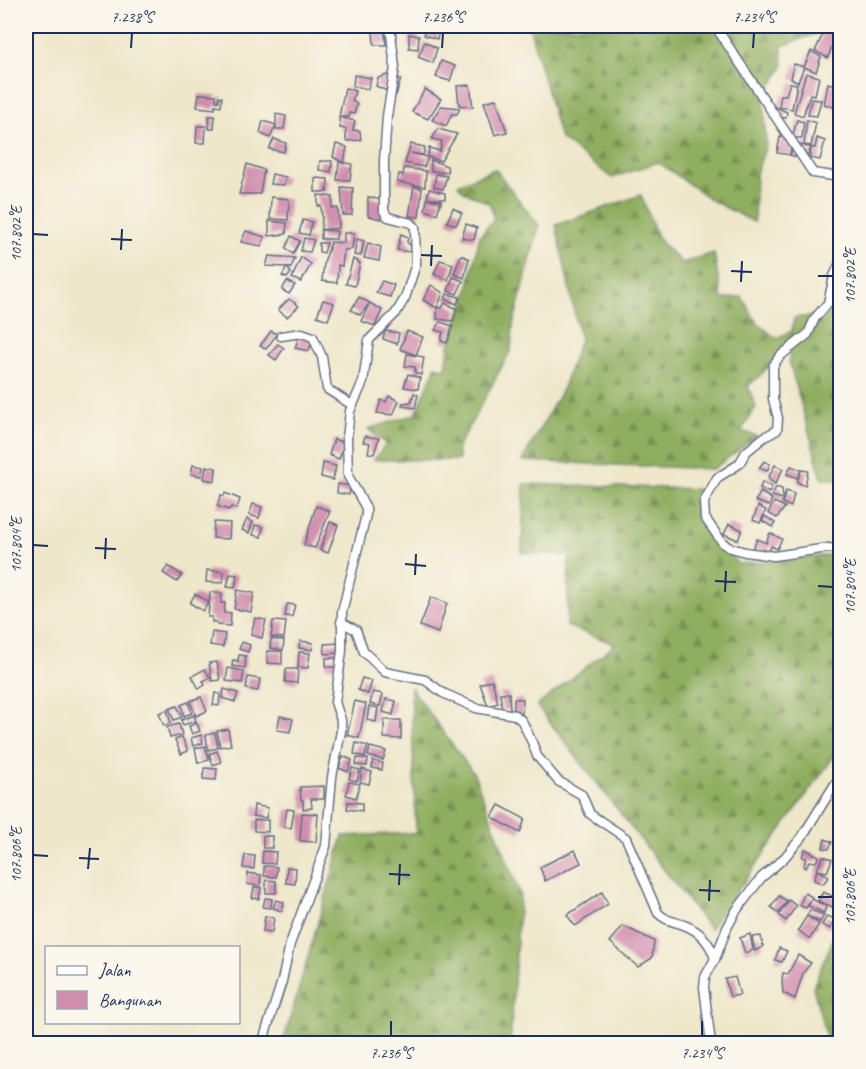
<svg xmlns="http://www.w3.org/2000/svg" width="866" height="1069" viewBox="0 0 866 1069" font-family="Caveat,sans-serif">
  <style>
    .forest { fill: url(#forest-firs); stroke: #566e5f; stroke-width: 1.5 }
    .building { fill: #d18dae }
    .lines { fill: none; stroke-linecap: round; stroke-linejoin: round }
    .minor-casing { stroke: #656f84; stroke-width: 11 }
    .minor { stroke: #fff; stroke-width: 8 }
    .ticks { fill: none; stroke: #1b2f5e; stroke-width: 2 }
    .neatline { fill: none; stroke: #1b2f5e; stroke-width: 2 }
    .ticks-label { font-size: 15px; text-anchor: middle; fill: #1b2f5e }
  </style>
  <defs>
    <pattern id="forest-firs" width="22" height="20" patternUnits="userSpaceOnUse" patternTransform="scale(1.5)"><rect width="22" height="20" fill="#90ae60"/><path d="M5 1l3.5 6h-7zM16 11l3.5 6h-7z" fill="#758e52"/></pattern>
  </defs>
  <rect width="100%" height="100%" fill="#fbf7ec"/>
  <filter id="ink" filterUnits="userSpaceOnUse"><feTurbulence type="fractalNoise" baseFrequency=".0167" numOctaves="2"/><feDisplacementMap in="SourceGraphic" scale="12" xChannelSelector="R" yChannelSelector="G"/><feConvolveMatrix kernelMatrix="1 2 1 2 8 2 1 2 1" color-interpolation-filters="sRGB"/></filter>
  <filter id="wash" filterUnits="userSpaceOnUse"><feTurbulence type="fractalNoise" baseFrequency=".008" numOctaves="4" result="noise"/><feDisplacementMap in="SourceGraphic" scale="24" xChannelSelector="R" yChannelSelector="G"/><feGaussianBlur stdDeviation="1.35" result="paint"/><feColorMatrix in="noise" values="0 0 0 0 0 0 0 0 0 0 0 0 0 0 0 0 0 1.4 0 .05"/><feComposite in="paint" operator="in"/></filter>
  <g filter="url(#wash)">
    <rect width="100%" height="100%" fill="#eee7ca"/>
    <g class="forest">
      <polygon points="529,26 820,26 825,30 782,46 783,67 764,97 766,146 756,173 754,222 713,201 658,162 612,178 560,138"/>
      <polygon points="495,169 539,226 513,325 511,350 457,449 459,460 374,460 386,444 368,429 416,414 436,366 446,369 449,346 468,290 480,235 494,219 490,204 462,190 458,184"/>
      <polygon points="641,195 658,239 682,263 714,253 722,299 742,297 757,323 776,338 792,331 794,318 840,313 840,479 822,479 789,361 792,335 763,373 748,386 756,407 741,431 757,436 713,469 522,461 563,388 580,339 556,225"/>
      <polygon points="524,484 698,489 698,519 738,564 832,555 840,559 840,748 710,929 537,706 615,644 567,626 569,555 522,553"/>
      <polygon points="411,688 474,774 520,894 510,1043 283,1043 343,836 416,833"/>
      <polygon points="840,922 840,1043 828,1043 813,987"/>
    </g>
    <g id="blocks">
      <g class="building">
        <polygon points="426,26 434,26 434,28 439,31 437,39 424,35"/>
        <polygon points="384,29 386,45 374,45 373,30"/>
        <polygon points="825,30 835,37 828,58 815,51"/>
        <polygon points="409,34 419,36 418,49 409,48"/>
        <polygon points="425,42 437,48 433,63 418,57"/>
        <polygon points="811,51 821,57 816,72 804,67"/>
        <polygon points="441,61 455,66 450,81 436,77"/>
        <polygon points="794,64 804,67 798,82 791,79"/>
        <polygon points="806,73 819,77 815,95 810,94 803,116 794,113"/>
        <polygon points="354,75 371,78 368,89 353,86"/>
        <polygon points="387,75 401,79 396,95 376,86 378,78"/>
        <polygon points="790,83 797,84 792,109 779,107 781,95 786,95"/>
        <polygon points="828,83 840,86 836,108 824,104"/>
        <polygon points="470,85 473,107 459,105 457,86"/>
        <polygon points="345,88 355,91 352,101 357,104 354,114 349,113 349,117 339,117"/>
        <polygon points="425,89 441,99 428,119 412,112"/>
        <polygon points="199,94 216,95 216,101 219,101 219,96 222,97 221,106 215,105 215,109 197,107"/>
        <polygon points="496,99 507,132 495,135 484,102"/>
        <polygon points="811,99 821,100 817,116 808,115"/>
        <polygon points="441,106 460,108 457,114 452,114 446,126 432,120"/>
        <polygon points="773,106 787,112 786,118 771,116"/>
        <polygon points="276,114 286,116 284,129 276,129 276,125 270,138 260,133 263,121 276,125"/>
        <polygon points="209,116 215,116 214,129 209,129"/>
        <polygon points="339,117 355,121 353,130 360,131 361,140 346,141 346,129 340,128"/>
        <polygon points="797,120 804,122 802,138 792,138"/>
        <polygon points="807,120 816,123 811,146 804,145"/>
        <polygon points="197,126 206,126 205,143 196,143"/>
        <polygon points="438,129 457,134 441,161 428,157 429,148 440,151 442,141 432,139"/>
        <polygon points="780,137 792,138 790,155 777,153"/>
        <polygon points="817,138 825,141 820,160 810,158 811,148 806,160 790,155 795,144 815,148"/>
        <polygon points="274,139 286,143 284,152 269,149"/>
        <polygon points="336,144 347,147 344,163 333,157"/>
        <polygon points="411,144 425,147 423,155 411,153 428,157 424,167 405,163"/>
        <polygon points="431,160 447,166 448,173 431,171"/>
        <polygon points="320,161 332,161 331,172 319,170"/>
        <polygon points="339,162 352,164 350,180 337,180"/>
        <polygon points="247,164 264,170 260,194 239,194"/>
        <polygon points="404,168 426,171 425,187 397,182 399,174 403,175"/>
        <polygon points="272,174 286,177 284,185 270,184"/>
        <polygon points="436,174 447,176 443,189 434,187"/>
        <polygon points="315,178 328,179 327,192 315,192"/>
        <polygon points="414,186 422,189 419,217 409,216"/>
        <polygon points="341,187 353,188 352,215 343,215"/>
        <polygon points="429,189 445,193 445,199 428,199 441,201 437,214 425,210"/>
        <polygon points="318,195 333,197 332,208 338,208 339,228 321,230 337,231 336,239 321,239 321,230 322,217 321,206 318,206"/>
        <polygon points="271,197 289,199 288,220 270,219"/>
        <polygon points="368,197 382,200 381,219 368,216"/>
        <polygon points="453,208 462,213 456,225 447,222"/>
        <polygon points="303,220 312,222 309,235 299,233"/>
        <polygon points="269,221 287,223 286,234 269,236"/>
        <polygon points="466,224 477,228 474,240 462,238"/>
        <polygon points="246,231 265,237 261,246 241,242"/>
        <polygon points="344,233 354,233 352,249 344,250 342,266 338,265 337,283 322,281 324,263 331,242 344,243"/>
        <polygon points="401,234 408,237 407,242 411,246 410,252 397,250"/>
        <polygon points="291,236 300,241 293,254 286,248"/>
        <polygon points="304,238 314,240 310,252 301,251"/>
        <polygon points="357,239 364,241 361,256 354,255"/>
        <polygon points="319,243 327,243 324,253 319,252"/>
        <polygon points="368,243 381,247 379,261 364,258"/>
        <polygon points="461,255 469,259 464,278 454,274"/>
        <polygon points="269,256 295,258 291,268 287,267 291,273 287,278 282,276 287,267 266,266"/>
        <polygon points="301,257 311,264 301,282 292,278"/>
        <polygon points="353,259 360,263 355,286 346,284"/>
        <polygon points="440,260 453,264 448,280 434,274"/>
        <polygon points="453,277 463,281 457,294 448,291"/>
        <polygon points="287,281 295,285 289,294 282,290"/>
        <polygon points="382,281 394,285 390,297 376,293"/>
        <polygon points="431,285 443,293 437,308 442,308 445,303 457,309 453,321 437,319 437,308 423,300"/>
        <polygon points="447,294 460,297 457,304 445,299"/>
        <polygon points="359,297 382,310 375,326 361,321 369,304 360,315 351,310"/>
        <polygon points="289,299 299,306 287,317 278,310"/>
        <polygon points="323,300 334,303 328,320 317,316"/>
        <polygon points="440,322 453,326 447,343 441,341 443,332 435,330"/>
        <polygon points="271,331 277,334 266,349 260,346"/>
        <polygon points="385,331 399,333 397,344 383,339"/>
        <polygon points="407,331 423,337 416,355 400,349"/>
        <polygon points="299,336 312,340 309,351 295,348"/>
        <polygon points="278,344 284,348 276,360 269,355"/>
        <polygon points="407,354 424,357 421,375 415,373 415,367 405,366"/>
        <polygon points="408,374 420,378 418,389 404,387"/>
        <polygon points="414,393 418,395 415,408 402,406 403,403 411,402"/>
        <polygon points="389,396 399,401 393,415 377,413 381,400 386,402"/>
        <polygon points="365,436 379,438 374,454 368,453 370,443 363,442"/>
        <polygon points="334,439 344,443 339,459 329,455"/>
        <polygon points="764,461 770,464 767,471 759,468"/>
        <polygon points="323,463 336,466 333,480 321,477"/>
        <polygon points="193,465 203,467 201,476 191,474"/>
        <polygon points="775,465 783,469 775,484 768,478"/>
        <polygon points="206,466 216,468 215,481 204,479"/>
        <polygon points="791,466 801,470 798,478 787,474"/>
        <polygon points="801,470 808,471 805,486 797,482"/>
        <polygon points="762,482 772,487 769,493 760,488"/>
        <polygon points="338,484 351,486 349,495 337,493"/>
        <polygon points="776,487 782,489 783,499 772,496"/>
        <polygon points="786,491 794,494 791,507 782,503"/>
        <polygon points="761,492 772,499 769,506 755,501"/>
        <polygon points="225,493 240,499 237,509 231,507 229,510 217,506 221,495 224,496"/>
        <polygon points="774,502 785,507 777,518 768,513"/>
        <polygon points="253,504 262,507 259,518 249,515"/>
        <polygon points="316,506 330,511 315,548 304,545"/>
        <polygon points="758,506 766,510 760,523 753,520"/>
        <polygon points="765,516 775,523 773,527 762,521"/>
        <polygon points="247,519 253,522 249,533 242,530"/>
        <polygon points="214,522 230,523 229,539 213,538"/>
        <polygon points="330,522 338,525 328,553 320,550"/>
        <polygon points="729,524 742,530 738,540 724,534"/>
        <polygon points="255,525 263,527 261,537 253,535"/>
        <polygon points="770,533 782,539 777,549 771,546 769,553 753,548 757,539 766,543"/>
        <polygon points="168,566 182,575 177,582 163,573"/>
        <polygon points="207,570 224,572 223,583 206,582"/>
        <polygon points="230,574 237,575 235,588 227,587"/>
        <polygon points="237,590 254,593 251,612 234,609"/>
        <polygon points="210,592 222,594 221,603 225,603 224,613 231,613 230,626 217,625 217,622 212,622 212,617 208,617"/>
        <polygon points="195,594 209,602 203,611 190,603"/>
        <polygon points="431,597 447,603 438,633 420,626"/>
        <polygon points="287,604 295,605 292,617 285,616"/>
        <polygon points="255,618 266,620 262,638 251,635"/>
        <polygon points="273,621 286,622 284,638 271,637"/>
        <polygon points="212,632 225,634 223,647 210,645"/>
        <polygon points="271,639 284,640 283,650 270,648"/>
        <polygon points="300,641 313,643 312,650 299,648"/>
        <polygon points="242,642 250,645 248,652 239,649"/>
        <polygon points="340,643 340,653 325,654 324,644"/>
        <polygon points="267,651 282,651 282,664 267,663"/>
        <polygon points="299,652 310,653 308,668 298,667"/>
        <polygon points="239,655 246,656 245,668 232,666 233,660 238,661"/>
        <rect x="326" y="658" width="11" height="9"/>
        <polygon points="217,662 220,680 212,681 209,663"/>
        <polygon points="228,668 244,671 242,683 226,681"/>
        <polygon points="205,669 210,678 203,681 205,685 199,689 192,676"/>
        <polygon points="286,669 298,669 297,683 285,682"/>
        <polygon points="248,677 260,679 258,691 246,689"/>
        <polygon points="362,678 372,681 368,694 358,690"/>
        <polygon points="492,680 498,703 488,706 480,684"/>
        <polygon points="224,689 238,693 235,702 222,698"/>
        <polygon points="373,692 383,694 380,706 370,704"/>
        <polygon points="215,693 220,694 219,706 213,705"/>
        <polygon points="500,693 509,693 510,710 502,710"/>
        <polygon points="201,697 207,711 196,716 190,701"/>
        <polygon points="386,699 396,701 393,715 383,712"/>
        <polygon points="514,699 523,699 522,715 514,713"/>
        <polygon points="355,701 366,704 359,738 347,735"/>
        <polygon points="188,702 192,713 184,716 181,705"/>
        <polygon points="177,706 182,717 174,720 169,709"/>
        <polygon points="369,706 378,708 376,722 367,720"/>
        <polygon points="167,710 171,723 164,726 159,713"/>
        <polygon points="194,715 196,721 183,725 181,720"/>
        <polygon points="280,716 293,719 290,732 277,730"/>
        <polygon points="384,720 401,720 401,739 384,738"/>
        <polygon points="197,723 200,731 192,734 189,726"/>
        <polygon points="179,724 182,735 170,738 167,727"/>
        <polygon points="228,729 231,745 220,747 217,731"/>
        <polygon points="215,733 218,748 208,750 206,735"/>
        <polygon points="201,735 203,743 193,746 191,738"/>
        <polygon points="182,737 188,751 181,754 175,740"/>
        <polygon points="356,743 368,746 365,757 354,754"/>
        <polygon points="205,746 209,760 198,763 195,748"/>
        <polygon points="370,747 386,751 383,760 368,756"/>
        <polygon points="217,751 221,762 213,765 209,754"/>
        <polygon points="343,756 352,760 348,772 339,768"/>
        <polygon points="357,758 368,759 367,766 356,765"/>
        <polygon points="373,761 383,763 382,770 372,768"/>
        <polygon points="204,768 217,769 216,780 203,779"/>
        <polygon points="352,768 360,770 357,781 349,779"/>
        <polygon points="362,769 372,772 369,784 360,782"/>
        <polygon points="349,782 360,784 356,798 346,795"/>
        <polygon points="324,786 324,799 311,799 312,808 303,809 303,800 301,800 300,787"/>
        <polygon points="348,802 362,803 362,811 347,809"/>
        <polygon points="254,805 268,808 266,818 253,816"/>
        <polygon points="499,805 525,819 520,833 492,817"/>
        <polygon points="287,809 294,810 291,828 284,827"/>
        <polygon points="302,813 318,814 316,842 300,841"/>
        <polygon points="254,820 268,820 268,832 254,831"/>
        <rect x="263" y="836" width="9" height="12"/>
        <polygon points="825,839 832,842 829,849 823,848"/>
        <polygon points="805,849 819,856 816,862 809,861 806,868 804,867 806,858 802,857"/>
        <polygon points="575,850 581,863 545,881 540,867"/>
        <polygon points="263,851 276,852 275,864 262,863"/>
        <polygon points="245,855 255,856 254,869 243,868"/>
        <polygon points="823,856 832,859 827,872 817,870"/>
        <polygon points="264,866 277,867 276,877 264,876"/>
        <polygon points="287,867 296,868 295,884 286,883"/>
        <polygon points="817,870 829,876 823,884 814,880"/>
        <polygon points="248,873 261,875 260,886 247,884"/>
        <polygon points="266,880 276,881 276,893 266,893"/>
        <polygon points="254,887 261,888 259,899 252,898"/>
        <polygon points="602,892 608,904 575,926 567,915"/>
        <polygon points="823,892 837,898 833,907 818,901"/>
        <polygon points="805,893 812,897 806,908 799,905"/>
        <polygon points="779,896 787,901 778,913 771,907"/>
        <polygon points="265,898 272,899 271,908 263,907"/>
        <polygon points="812,899 826,906 824,913 808,906"/>
        <polygon points="276,900 284,902 282,911 273,908"/>
        <polygon points="789,900 796,906 786,921 779,915"/>
        <polygon points="810,910 824,915 820,922 807,916"/>
        <polygon points="265,916 274,918 272,932 263,931"/>
        <polygon points="807,916 819,924 810,939 798,930"/>
        <polygon points="827,916 835,919 830,929 822,925"/>
        <polygon points="623,926 654,941 652,958 638,967 610,942"/>
        <polygon points="750,934 753,950 745,953 740,938"/>
        <polygon points="761,936 763,947 755,951 752,937"/>
        <polygon points="779,948 787,951 782,962 775,960"/>
        <polygon points="798,955 811,963 803,973 795,999 783,993 782,979 783,973 788,974"/>
        <polygon points="735,977 740,995 730,997 725,979"/>
      </g>
    </g>
  </g>
  <g filter="url(#ink)">
    <use href="#blocks" fill-opacity="0" stroke="#656f84" stroke-width="1.5"/>
    <g class="lines">
      <g class="minor-casing">
        <g id="minor">
          <polyline points="715,26 813,173 840,177"/>
          <polyline points="840,263 834,276 828,303 815,318 808,334 779,357 773,366 773,399 778,418 777,430 763,438 746,452 739,464 717,478 704,502 705,518 722,542 728,547 745,552 774,556 828,548 840,550"/>
          <polyline points="281,336 302,333 313,337 322,357 327,389 352,405"/>
          <path d="M341 622 356 630 364 652 385 672 425 680 443 693 476 708 515 715 522 721 532 742 537 756 558 781 582 795 590 814 626 838 658 913C666 921 673 921 684 925 700 931 710 942 715 959"/>
          <polyline points="262,1044 282,981 290,944 326,846 332,777 341,731 341,720 335,702 342,651 342,612 366,515 366,508 348,476 347,438 350,411 363,382 369,340 396,313 405,298 416,264 415,227 411,223 388,217 384,211 384,161 387,116 395,67 390,26"/>
          <polyline points="711,1044 704,987 705,977 715,959 727,928 736,911 761,878 784,858 802,837 840,776"/>
        </g>
      </g>
      <use href="#minor" class="minor"/>
    </g>
  </g>
  <path class="ticks" d="M131 48 132 33M442 48 443 33M753 48 754 33M33 234 48 235M111 239 132 240M121 250 122 229M421 255 442 256M431 266 432 245M731 271 752 272M818 276H833M741 282 742 261M33 545 48 546M95 548 116 549M105 559 106 538M405 564 426 566M415 575 416 554M715 581 736 582M818 586 833 587M725 592 726 571M33 855 48 856M79 858 99 859M88 869 90 848M389 874 410 875M399 885 400 864M699 890 720 891M818 897H833M709 901 710 880M391 1036V1021M702 1036V1021"/>
  <rect width="866" height="1069" fill="none" stroke="#fbf7ec" stroke-width="66"/>
  <rect x="45" y="946" width="195" height="78" fill="#fbf7ec" stroke="#a1a7b3" stroke-width="1.5"/>
  <rect x="57" y="966" width="30" height="9" fill="#ffffff" stroke="#a1a7b3" stroke-width="1.5"/>
  <text x="99" y="976" font-size="18" fill="#1b2f5e">Jalan</text>
  <rect x="57" y="991" width="30" height="18" fill="#d18dae" stroke="#a1a7b3" stroke-width="1.5"/>
  <text x="99" y="1006" font-size="18" fill="#1b2f5e">Bangunan</text>
  <rect x="33" y="33" width="800" height="1003" class="neatline"/>
  <g class="ticks-label">
    <text x="132" y="22">7.238°S</text>
    <text x="443" y="22">7.236°S</text>
    <text x="754" y="22">7.234°S</text>
    <text transform="translate(16 234) rotate(-90)" y="5">107.802°E</text>
    <text transform="translate(850 276) rotate(-90)" y="5">107.802°E</text>
    <text transform="translate(16 545) rotate(-90)" y="5">107.804°E</text>
    <text transform="translate(850 587) rotate(-90)" y="5">107.804°E</text>
    <text transform="translate(16 855) rotate(-90)" y="5">107.806°E</text>
    <text transform="translate(850 897) rotate(-90)" y="5">107.806°E</text>
    <text x="391" y="1058">7.236°S</text>
    <text x="702" y="1058">7.234°S</text>
  </g>
</svg>
